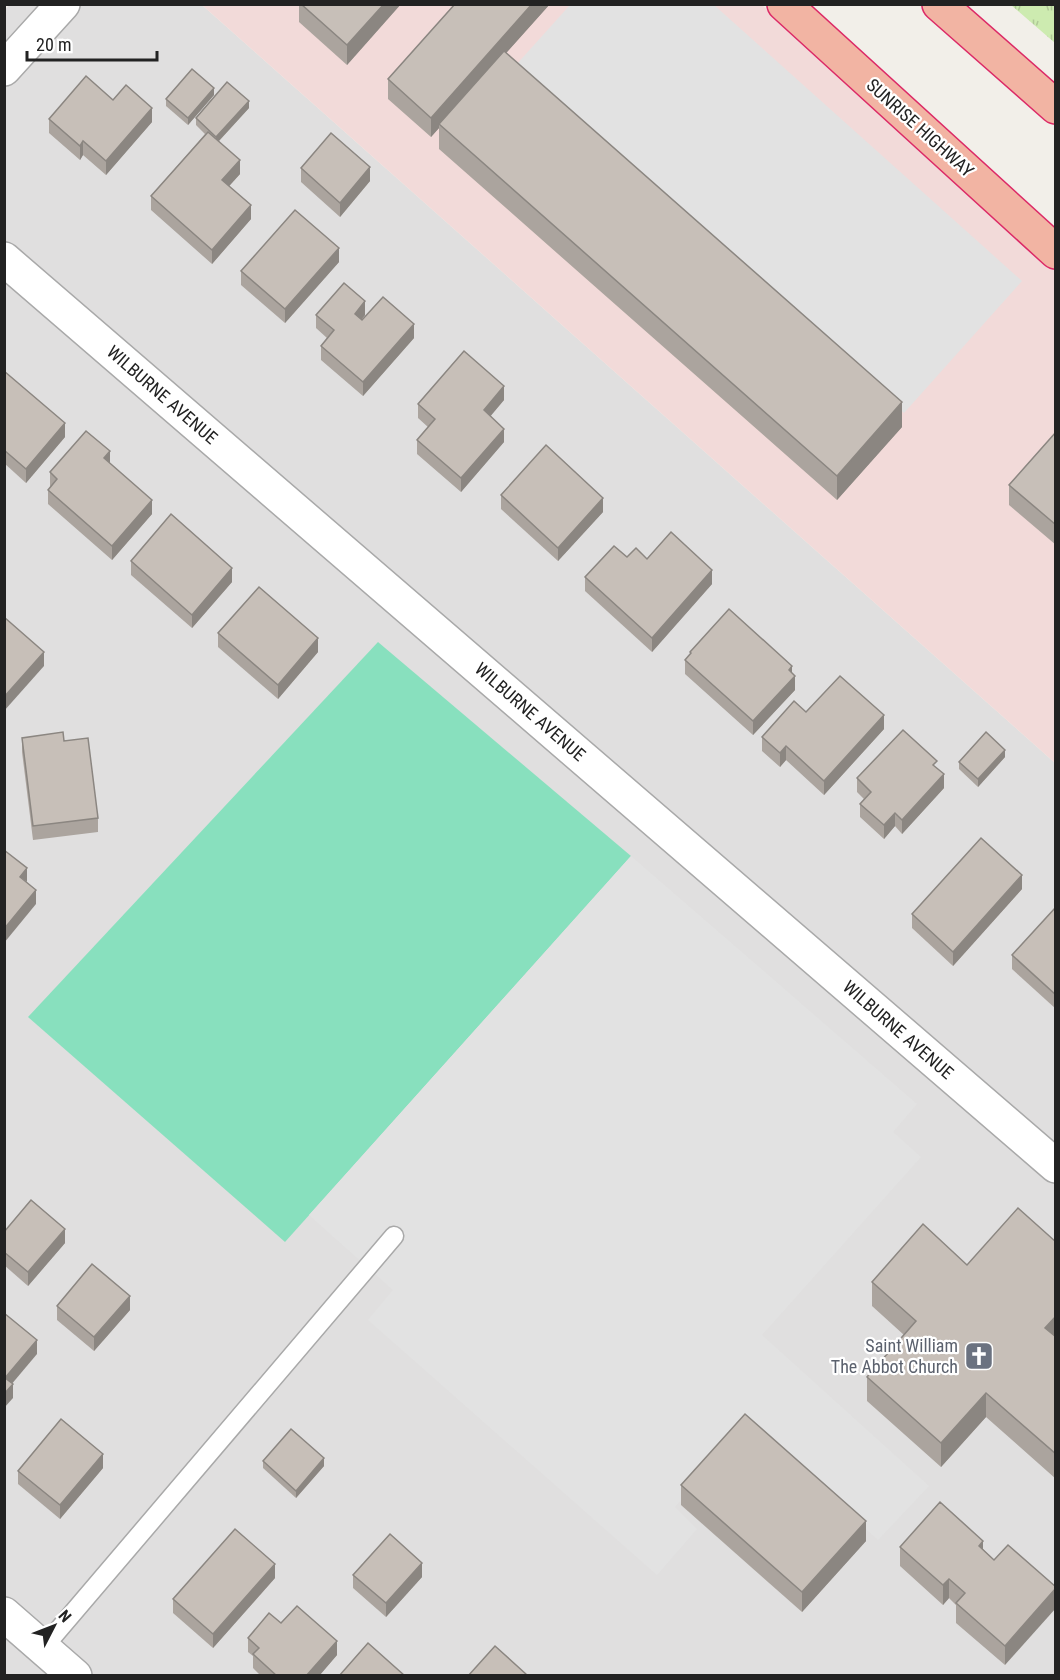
<svg xmlns="http://www.w3.org/2000/svg" width="1060" height="1680" viewBox="0 0 1060 1680" font-family="'Roboto Condensed',sans-serif">
  <style>
    .residential { fill: #e0dfdf }
    .commercial { fill: #f2dad9 }
    .grass { fill: url(#grass-tufts) }
    .pitch { fill: #88e0be }
    .parking { fill: #e2e2e2 }
    .lines { fill: none; stroke-linecap: round; stroke-linejoin: round }
    .service-casing { stroke: #a9a9a9; stroke-width: 21 }
    .minor-casing { stroke: #a9a9a9; stroke-width: 36 }
    .tertiary-casing { stroke: #a9a9a9; stroke-width: 36 }
    .trunk-casing { stroke: #dc2a67; stroke-width: 36 }
    .service { stroke: #fff; stroke-width: 18 }
    .minor { stroke: #fff; stroke-width: 33 }
    .tertiary { stroke: #fff; stroke-width: 33 }
    .trunk { stroke: #f2b4a3; stroke-width: 33 }
    .wall { fill: #aba49e }
    .shaded-wall { fill: #8b8681 }
    .building { fill: #c7bfb8; stroke: #8b8681; stroke-width: 1.5 }
    .labels { text-anchor: middle; stroke-width: 4.5; stroke-linejoin: round; paint-order: stroke }
    .street-label { font-size: 18px; fill: #222; stroke: #fff }
    .worship-label { font-size: 18px; fill: #5b616d; stroke: #fff; text-anchor: end }
  </style>
  <defs>
    <pattern id="grass-tufts" width="24" height="20" patternUnits="userSpaceOnUse" patternTransform="scale(1.5)"><rect width="24" height="20" fill="#cdebb0"/><path d="M3 7l-1-3M5 7V3M7 7l1-3M15 17l-1-3M17 17v-4M19 17l1-3" fill="none" stroke="#b0c997"/></pattern>
  </defs>
  <rect width="100%" height="100%" fill="#f2efe9"/>
  <polygon class="residential" points="10,4 202,5 1055,763 1055,1675 5,1676 5,10"/>
  <polygon class="commercial" points="202,5 762,5 1055,266 1055,763"/>
  <polygon class="grass" points="1011,5 1055,5 1055,43"/>
  <polygon class="pitch" points="378,642 631,856 285,1242 28,1017"/>
  <g class="parking">
    <polygon points="570,5 714,5 1022,281 904,413 516,65"/>
    <polygon points="631,856 917,1104 893,1132 921,1157 762,1335 929,1486 878,1540 749,1424 675,1507 697,1529 657,1575 368,1320 393,1290 309,1215"/>
  </g>
  <g class="lines">
    <g class="service-casing">
      <polyline id="service" points="43,1648 394,1236"/>
    </g>
    <g class="minor-casing">
      <g id="minor">
        <polyline points="4,259 1056,1166"/>
        <polyline points="4,1614 75,1676"/>
      </g>
    </g>
    <g class="tertiary-casing">
      <polyline id="tertiary" points="4,69 63,4"/>
    </g>
    <g class="trunk-casing">
      <g id="trunk">
        <polyline points="784,4 1056,252"/>
        <polyline points="939,4 1056,107"/>
      </g>
    </g>
    <use href="#service" class="service"/>
    <use href="#minor" class="minor"/>
    <use href="#tertiary" class="tertiary"/>
    <use href="#trunk" class="trunk"/>
  </g>
  <g class="wall">
    <polygon points="299,4 401,4 347,65 299,22"/>
    <polygon points="455,4 550,4 506,53 902,427 837,500 439,149 439,128 431,137 388,99 388,79"/>
    <polygon points="214,95 188,125 166,106 166,99"/>
    <polygon points="113,100 152,122 106,175 83,155 80,160 49,133 49,119"/>
    <polygon points="249,108 219,141 240,174 229,186 251,219 212,264 151,210 151,196 205,134 196,125 196,118"/>
    <polygon points="301,168 370,181 340,217 301,182"/>
    <polygon points="339,262 285,323 241,285 241,271"/>
    <polygon points="316,315 365,315 362,320 414,338 363,396 321,360 321,346 327,338 316,328"/>
    <polygon points="4,371 65,437 26,483 4,463"/>
    <polygon points="504,400 490,416 504,442 461,492 417,454 417,440 428,427 418,418 418,404"/>
    <polygon points="1056,432 1056,545 1009,505 1009,485"/>
    <polygon points="110,463 152,514 112,560 48,504 48,490 51,487 50,486 50,472"/>
    <polygon points="501,495 603,512 558,561 501,509"/>
    <polygon points="627,557 647,559 712,584 652,652 585,591 585,577"/>
    <polygon points="131,561 232,582 192,628 131,575"/>
    <polygon points="218,633 318,652 278,699 218,647"/>
    <polygon points="690,652 792,673 795,690 753,735 685,674 685,660 690,655"/>
    <polygon points="806,712 884,729 824,795 786,760 780,767 762,751 762,737"/>
    <polygon points="22,738 64,741 98,818 98,832 33,840 22,752"/>
    <polygon points="1005,757 978,787 959,769 959,762"/>
    <polygon points="937,768 944,788 902,834 895,826 884,839 860,817 860,804 864,799 857,792 857,778"/>
    <polygon points="1022,889 953,966 912,928 912,914"/>
    <polygon points="1056,907 1056,1009 1012,969 1012,955"/>
    <polygon points="4,1232 65,1243 28,1286 4,1265"/>
    <polygon points="1056,1242 1056,1479 986,1417 941,1467 867,1401 867,1377 904,1335 872,1306 872,1282 967,1265"/>
    <polygon points="57,1306 130,1310 94,1351 57,1320"/>
    <polygon points="263,1461 324,1466 296,1498 263,1468"/>
    <polygon points="103,1468 60,1519 18,1484 18,1471"/>
    <polygon points="681,1485 866,1541 802,1612 681,1505"/>
    <polygon points="1008,1545 1005,1665 956,1623 956,1605 949,1598 943,1605 900,1566 900,1547 983,1549 994,1560"/>
    <polygon points="353,1575 422,1577 386,1617 353,1588"/>
    <polygon points="275,1578 213,1648 173,1613 173,1599"/>
    <polygon points="281,1623 337,1655 319,1676 261,1676 253,1668 253,1656 248,1652 248,1638"/>
  </g>
  <g class="shaded-wall">
    <polygon points="384,4 401,4 347,65 347,45"/>
    <polygon points="532,4 550,4 441,126 439,124 439,128 431,137 431,118"/>
    <polygon points="214,88 214,95 188,125 188,118"/>
    <polygon points="249,101 249,108 216,144 216,137"/>
    <polygon points="152,108 152,122 106,175 106,161"/>
    <polygon points="83,141 83,155 80,160 80,146"/>
    <polygon points="240,160 240,174 222,194 222,180"/>
    <polygon points="370,167 370,181 340,217 340,203"/>
    <polygon points="251,205 251,219 212,264 212,250"/>
    <polygon points="339,248 339,262 285,323 285,309"/>
    <polygon points="365,301 365,315 355,327 355,314"/>
    <polygon points="414,324 414,338 363,396 363,382"/>
    <polygon points="504,386 504,400 484,424 484,410"/>
    <polygon points="902,402 902,427 837,500 837,476"/>
    <polygon points="65,423 65,437 26,483 26,469"/>
    <polygon points="504,429 504,442 461,492 461,478"/>
    <polygon points="110,451 110,465 104,458"/>
    <polygon points="603,498 603,512 558,561 558,548"/>
    <polygon points="152,500 152,514 112,560 112,546"/>
    <polygon points="232,568 232,582 192,628 192,615"/>
    <polygon points="712,570 712,584 652,652 652,638"/>
    <polygon points="318,638 318,652 278,699 278,685"/>
    <polygon points="44,652 44,666 4,711 4,697"/>
    <polygon points="792,666 792,679 795,676 795,690 753,735 753,721"/>
    <polygon points="884,715 884,729 824,795 824,781"/>
    <polygon points="786,746 786,760 780,767 780,753"/>
    <polygon points="1005,750 1005,757 978,787 978,779"/>
    <polygon points="944,774 944,788 902,834 902,820"/>
    <polygon points="895,813 895,826 884,839 884,825"/>
    <polygon points="27,868 27,882 20,877"/>
    <polygon points="1022,875 1022,889 953,966 953,952"/>
    <polygon points="36,890 36,904 4,943 4,929"/>
    <polygon points="65,1229 65,1243 28,1286 28,1272"/>
    <polygon points="130,1296 130,1310 94,1351 94,1337"/>
    <polygon points="1056,1316 1056,1340 1045,1328"/>
    <polygon points="37,1340 37,1354 5,1392 5,1378"/>
    <polygon points="13,1384 13,1398 4,1408 4,1394"/>
    <polygon points="986,1393 986,1417 941,1467 941,1443"/>
    <polygon points="103,1454 103,1468 60,1519 60,1505"/>
    <polygon points="324,1458 324,1466 296,1498 296,1491"/>
    <polygon points="866,1521 866,1541 802,1612 802,1592"/>
    <polygon points="983,1541 983,1560 979,1546"/>
    <polygon points="422,1563 422,1577 386,1617 386,1603"/>
    <polygon points="275,1564 275,1578 213,1648 213,1634"/>
    <polygon points="949,1579 949,1598 943,1605 943,1585"/>
    <polygon points="1056,1588 1056,1608 1005,1665 1005,1646"/>
    <polygon points="337,1641 337,1655 319,1676 306,1676"/>
  </g>
  <g class="building">
    <polygon points="301,4 384,4 347,45"/>
    <polygon points="455,4 532,4 431,118 388,79"/>
    <polygon points="504,51 902,402 837,476 439,124"/>
    <polygon points="192,69 214,88 188,118 166,99"/>
    <polygon points="86,76 113,100 126,85 152,108 106,161 83,141 80,146 49,119"/>
    <polygon points="227,82 249,101 216,137 196,118"/>
    <polygon points="208,132 240,160 222,180 251,205 212,250 151,196"/>
    <polygon points="331,133 370,167 340,203 301,168"/>
    <polygon points="295,210 339,248 285,309 241,271"/>
    <polygon points="344,283 365,301 355,314 362,320 383,297 414,324 363,382 321,346 334,330 316,315"/>
    <polygon points="464,351 504,386 484,410 504,429 461,478 417,440 435,419 418,404"/>
    <polygon points="4,371 65,423 26,469 4,450"/>
    <polygon points="86,431 110,451 104,458 152,500 112,546 48,490 57,479 50,472"/>
    <polygon points="1056,432 1056,525 1009,485"/>
    <polygon points="546,445 603,498 558,548 501,495"/>
    <polygon points="171,514 232,568 192,615 131,561"/>
    <polygon points="671,532 712,570 652,638 585,577 614,546 627,557 636,548 647,559"/>
    <polygon points="259,587 318,638 278,685 218,633"/>
    <polygon points="729,609 792,666 789,670 795,676 753,721 685,660 691,653 690,652"/>
    <polygon points="4,617 44,652 4,697"/>
    <polygon points="840,676 884,715 824,781 786,746 780,753 762,737 794,701 806,712"/>
    <polygon points="903,730 937,761 933,765 944,774 902,820 895,813 884,825 860,804 871,792 857,778"/>
    <polygon points="63,732 64,741 88,738 98,818 33,826 22,738"/>
    <polygon points="986,732 1005,750 978,779 959,762"/>
    <polygon points="981,838 1022,875 953,952 912,914"/>
    <polygon points="4,850 27,868 20,877 36,890 4,929"/>
    <polygon points="1056,907 1056,995 1012,955"/>
    <polygon points="31,1200 65,1229 28,1272 4,1252 4,1232"/>
    <polygon points="1018,1208 1056,1242 1056,1316 1045,1328 1056,1337 1056,1454 986,1393 941,1443 867,1377 916,1321 872,1282 923,1224 967,1265"/>
    <polygon points="92,1264 130,1296 94,1337 57,1306"/>
    <polygon points="4,1313 37,1340 5,1378 13,1384 4,1394"/>
    <polygon points="745,1414 866,1521 802,1592 681,1485"/>
    <polygon points="61,1419 103,1454 60,1505 18,1471"/>
    <polygon points="291,1429 324,1458 296,1491 263,1461"/>
    <polygon points="940,1502 983,1541 979,1546 994,1560 1008,1545 1056,1587 1056,1588 1005,1646 956,1603 965,1593 949,1579 943,1585 900,1547"/>
    <polygon points="235,1529 275,1564 213,1634 173,1599"/>
    <polygon points="390,1534 422,1563 386,1603 353,1575"/>
    <polygon points="297,1606 337,1641 306,1676 277,1676 253,1654 259,1648 248,1638 269,1613 281,1623"/>
    <polygon points="368,1643 405,1676 339,1676"/>
    <polygon points="495,1646 527,1675 468,1676"/>
  </g>
  <defs>
    <g id="church-square" transform="scale(1.5)"><rect x="-9" y="-9" width="18" height="18" rx="4" fill="#6b7280" stroke="#fff"/><path d="M-1.2-6h2.4v3.5h3.3v2.4h-3.3V6h-2.4V-.1h-3.3v-2.4h3.3Z" fill="#fff"/></g>
  </defs>
  <g fill-rule="evenodd">
    <use href="#church-square" x="979" y="1356"/>
  </g>
  <g class="labels">
    <g class="street-label">
      <text transform="translate(920 128) rotate(42)" y="6">SUNRISE HIGHWAY</text>
      <text transform="translate(162 395) rotate(41)" y="6">WILBURNE AVENUE</text>
      <text transform="translate(530 712) rotate(41)" y="6">WILBURNE AVENUE</text>
      <text transform="translate(898 1030) rotate(41)" y="6">WILBURNE AVENUE</text>
    </g>
    <g class="worship-label">
      <text x="958" y="1352">Saint William<tspan x="958" dy="21">The Abbot Church</tspan></text>
    </g>
  </g>
  <rect width="1060" height="1680" fill="none" stroke="#222222" stroke-width="12"/>
  <g transform="translate(54 1626) rotate(48)" stroke="#ffffff" stroke-width="4.5" paint-order="stroke">
  <path d="M0-4.5L10 22L0 15L-10 22Z" fill="#222222"/>
  <text y="-9" font-size="16" font-weight="bold" text-anchor="middle" fill="#222222">N</text>
  </g>
  <path d="M27 51v9h130v-9" fill="none" stroke="#222222" stroke-width="3"/>
  <text x="36" y="51" font-size="18" fill="#222222" stroke="#ffffff" stroke-width="4.5" paint-order="stroke">20 m</text>
</svg>
